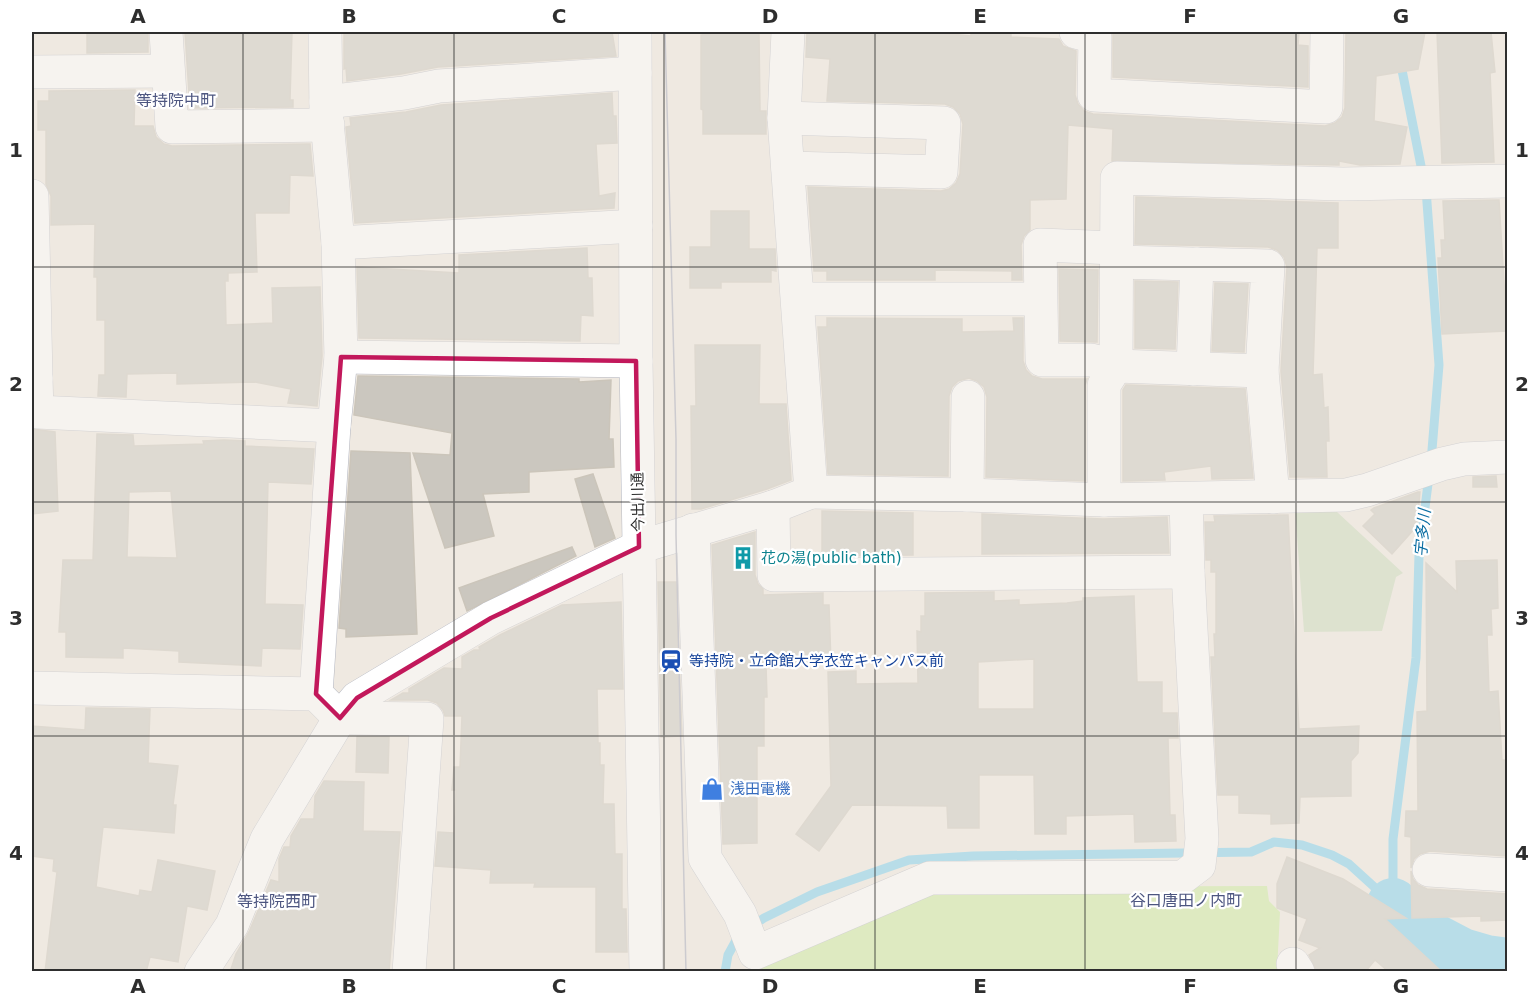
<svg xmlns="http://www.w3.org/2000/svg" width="1539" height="1003" viewBox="0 0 1539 1003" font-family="'DejaVu Sans','Noto Sans JP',sans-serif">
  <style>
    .cemetery { fill: #c8d9b8 }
    .pitch { fill: #c9ec9a }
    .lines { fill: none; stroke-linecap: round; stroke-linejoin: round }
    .stream { stroke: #75cff0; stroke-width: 9 }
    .river { stroke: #75cff0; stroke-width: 52 }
    .building { fill: #cbc7bf; stroke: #cbc5ba; stroke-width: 1.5; fill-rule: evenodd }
    .minor-casing { stroke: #b4b7c1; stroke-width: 34 }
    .minor { stroke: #fff; stroke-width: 33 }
    .tram { stroke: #a3a6b8; stroke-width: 1.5 }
    .marked { fill: none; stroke: #c2185b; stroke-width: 4.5; stroke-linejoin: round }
    .grid { fill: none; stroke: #2e2e2e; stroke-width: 1.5; stroke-opacity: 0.55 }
    .labels { text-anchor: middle; stroke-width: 4.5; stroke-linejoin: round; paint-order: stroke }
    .street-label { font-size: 15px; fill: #2e2e2e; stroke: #fff }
    .culture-label { font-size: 15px; fill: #0d838f; stroke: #fff; text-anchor: start }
    .transit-label { font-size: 15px; fill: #164399; stroke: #fff; text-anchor: start }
    .shop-label { font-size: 15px; fill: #366cbe; stroke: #fff; text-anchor: start }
    .neighbourhood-label { font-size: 16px; fill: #4d5680; stroke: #fff }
    .water-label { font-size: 16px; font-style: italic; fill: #0d6fa3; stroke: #fff }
    .neatline { fill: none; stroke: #2e2e2e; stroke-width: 2 }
    .grid-label { font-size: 20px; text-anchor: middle; font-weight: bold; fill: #2e2e2e }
  </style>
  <rect width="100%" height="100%" fill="#efe9e1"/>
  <polygon class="cemetery" points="1295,508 1337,512 1403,573 1396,577 1382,631 1304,632"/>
  <polygon class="pitch" points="1267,886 1269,901 1280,912 1277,971 751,972 764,960 941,887"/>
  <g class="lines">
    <g class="stream">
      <polyline points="1400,60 1423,176"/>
      <polyline points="1426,189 1439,365 1431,462"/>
      <polyline points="1393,904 1393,839 1416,658 1419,555 1429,476"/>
      <polyline points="750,927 764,918 817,892 909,860 973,856 1251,852 1274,842 1302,845 1332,855 1349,864 1393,904"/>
      <polyline points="725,972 728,955 739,935"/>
    </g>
    <polyline class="river" points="1393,904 1420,932 1462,954 1486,961 1508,964"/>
  </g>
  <g class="building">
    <polygon points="87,32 148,32 148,52 87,53"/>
    <polygon points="185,32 292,32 290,100 293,100 293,107 190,108"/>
    <polygon points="344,32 612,32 616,56 438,67 401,74 347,81 346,68 344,69"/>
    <polygon points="710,32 759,32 760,111 766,111 766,134 703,134 703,110 701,109 701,35 710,34"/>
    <polygon points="807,32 929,32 971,36 971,32 1011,32 1011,37 1059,39 1063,46 1076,51 1075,95 1078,104 1084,111 1093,114 1325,126 1335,123 1342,117 1345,108 1346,32 1425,32 1418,69 1376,76 1374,121 1407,127 1400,164 1360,165 1339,161 1339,165 1112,161 1113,129 1068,125 1066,199 1030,200 1030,230 1024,236 1021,245 1022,280 1012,280 1012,271 935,270 935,280 827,280 827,271 814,271 808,187 941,191 949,189 956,183 960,174 963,124 960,114 953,107 945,104 827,101 830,59 806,57"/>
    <polygon points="1113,32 1299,33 1298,45 1308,46 1308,87 1113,77"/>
    <polygon points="1437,32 1491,32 1495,72 1490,73 1494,162 1442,163"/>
    <polygon points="135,90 134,126 153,126 156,137 164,144 172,146 310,144 313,176 290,175 289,213 255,213 257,272 228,273 228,281 225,281 226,325 273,323 272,288 320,287 322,356 317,406 288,403 291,389 255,382 177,384 177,373 127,374 126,397 98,396 99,375 105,375 105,320 97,320 97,277 94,277 95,224 51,225 51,196 46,184 46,130 38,130 38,101 49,101 49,91"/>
    <polygon points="612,93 613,116 616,116 617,143 596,144 599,196 615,193 614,208 355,223 346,127 351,126 350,118 406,112 441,105"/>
    <polygon points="1136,197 1338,203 1338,248 1317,248 1313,375 1322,374 1324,408 1328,407 1329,441 1326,441 1327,477 1290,477 1281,371 1287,267 1284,257 1277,250 1268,247 1135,244"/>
    <polygon points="1499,200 1507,331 1442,334 1438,258 1442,258 1441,240 1445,240 1443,201"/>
    <polygon points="711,211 749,211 749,249 775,249 776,271 771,270 771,282 721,282 721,288 690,288 690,247 711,247"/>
    <polygon points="587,248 588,278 592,278 593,316 581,315 580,341 359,338 357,267 459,273 459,255"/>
    <polygon points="1059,269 1098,270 1097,342 1060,341"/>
    <polygon points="1135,281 1178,282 1175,349 1135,348"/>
    <polygon points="1215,283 1248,284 1244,352 1212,351"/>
    <polygon points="827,318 962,319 962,332 1014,331 1013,318 1023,318 1023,361 1026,370 1032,376 1042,379 1087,379 1085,385 1085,481 986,477 987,397 984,387 977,381 969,378 958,381 952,387 949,396 948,476 828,474 818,327 827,327"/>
    <polygon points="695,345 760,345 759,404 786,404 791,480 767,489 701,509 692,509 691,406 696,406"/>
    <polygon points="358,376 579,379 579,382 611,380 609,439 613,439 614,467 529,472 529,492 483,494 494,536 445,548 413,453 450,455 452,433 354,415"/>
    <polygon points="1126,385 1245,389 1253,478 1212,479 1211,466 1164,472 1165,480 1123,481 1123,390"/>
    <polygon points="32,429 55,432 58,511 32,514"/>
    <path d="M97 434 133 435 134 446 204 444 203 441 224 440 245 441V446L314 449 311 484 268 482 265 604 303 605 300 649 262 648 261 666 179 662V651L123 648V658L66 657V632H59L63 560H93ZM171 491 177 558 127 557 129 492Z"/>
    <polygon points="351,451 410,453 417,634 346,637 346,629 339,628"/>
    <polygon points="593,474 615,538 595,547 575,479"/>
    <polygon points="1496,476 1497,487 1473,487 1473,477"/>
    <polygon points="1418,492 1420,492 1417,526 1392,554 1363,526 1375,514 1371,510 1374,508"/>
    <polygon points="822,511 913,513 913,555 822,556"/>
    <polygon points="982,514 1103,519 1167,517 1169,553 982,554"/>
    <polygon points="1288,515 1299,729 1359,726 1358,753 1351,761 1351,796 1300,797 1299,823 1271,824 1271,814 1239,813 1239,795 1218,795 1211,657 1215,657 1214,634 1216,634 1216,572 1211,572 1211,560 1206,560 1205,522 1215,522 1214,516"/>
    <polygon points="755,532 755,575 758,584 763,589 763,595 823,593 823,605 829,605 831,663 766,665 767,697 764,697 764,746 757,746 757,843 723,844 712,545"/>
    <polygon points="572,547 576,556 467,611 459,588"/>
    <polygon points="1497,560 1498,608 1491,609 1492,635 1487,635 1489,692 1498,691 1502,760 1508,760 1508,856 1430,851 1420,854 1414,859 1411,868 1411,837 1405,836 1406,811 1418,811 1417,712 1427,711 1426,563 1457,592 1456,561"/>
    <polygon points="658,582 676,582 682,736 661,737"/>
    <path d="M994 592V601L1019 600V605L1067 603 1083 601V598L1134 596 1137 682H1162V713H1177L1178 738H1168L1170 815H1175L1176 841 1135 842 1134 814 1066 816V834H1035L1034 775H979V828H948L947 806 852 805 819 851 796 834 831 786 828 672 856 671V684L918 683 917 631 921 632V616H925V593ZM1034 659V709H978V662Z"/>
    <polygon points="621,602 623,689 597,689 598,743 600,743 600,765 604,765 603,804 614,804 615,854 622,854 622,909 626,909 627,952 596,952 596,887 534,887 535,883 490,883 491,870 435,866 438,832 454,833 456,790 452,790 454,767 460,767 462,716 445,716 443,710 437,703 428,700 391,700 403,693 409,693 409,689 444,668 462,669 462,657 474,650 480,650 479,647 500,635 562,605"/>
    <polygon points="86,708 150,709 148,763 178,766 173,805 176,805 174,833 103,827 96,887 139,896 140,890 152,892 158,860 215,871 207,910 187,906 178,962 150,957 146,972 45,972 57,872 53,871 54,859 32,856 32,726 85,730"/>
    <polygon points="357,737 389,737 388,773 356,772"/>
    <polygon points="324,781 364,782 363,831 400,832 389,972 230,972 236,954 249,932 271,880 279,882 279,859 284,847 290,847 291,836 301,819 314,819 315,796"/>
    <polygon points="1287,857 1343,879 1406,918 1385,919 1442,972 1389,972 1375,960 1365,972 1317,972 1309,955 1320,948 1299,940 1307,919 1277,908 1277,884"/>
    <polygon points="1411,871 1413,879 1418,885 1427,889 1508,894 1508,920 1481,921 1481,916 1412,918"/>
  </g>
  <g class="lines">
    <g class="minor-casing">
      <g id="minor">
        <polyline points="166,32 172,127 328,125"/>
        <polyline points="325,32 326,110 338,243 341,357 334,426 316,694 340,718 427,719 409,972"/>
        <polyline points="635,32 636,361 646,972"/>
        <polyline points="1076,32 1095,37 1094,95 1326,107 1327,32"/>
        <polyline points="32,72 168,71"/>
        <polyline points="326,102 404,93 439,86 635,73"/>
        <polyline points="784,118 944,123 941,172 788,168"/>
        <polyline points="32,196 36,378"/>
        <polyline points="338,243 636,226"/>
        <polyline points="1116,248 1040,245 1042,360 1091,360 1116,366 1262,371"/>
        <polyline points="1117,262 1268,266 1262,371 1273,497"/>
        <polyline points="799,299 1040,299"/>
        <polyline points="341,357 636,361"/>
        <polyline points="1193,369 1197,264"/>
        <polyline points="32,378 36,378 37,412 334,426"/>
        <polyline points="811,492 967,495 1104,500 1346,495 1367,490 1442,464 1464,459 1508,457"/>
        <polyline points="967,495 968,397"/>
        <polyline points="1104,500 1104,385 1116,366 1117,178 1343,184 1508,181"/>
        <polyline points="773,507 774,575 1188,572"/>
        <polyline points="693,530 705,858 740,914 755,953 930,878 1183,877 1199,865 1202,839 1188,572 1186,499"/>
        <polyline points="32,688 316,694"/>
        <polyline points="1429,870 1508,875"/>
        <polyline points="1293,964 1298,972"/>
        <polyline points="201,972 232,925 267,839 340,718 357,698 491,618 639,547 773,507 811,492 784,118 788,32"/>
      </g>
    </g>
    <use href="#minor" class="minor"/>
    <polyline class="tram" points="665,32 676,439 676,535 686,972"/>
  </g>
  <path d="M0 0H1539V1003H0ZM341 357 636 361 639 547 491 618 357 698 340 718 316 694Z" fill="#efe9e1" fill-opacity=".55" fill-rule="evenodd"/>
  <path class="marked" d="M341 357 636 361 639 547 491 618 357 698 340 718 316 694Z"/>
  <path class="grid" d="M243 32V972M454 32V972M664 32V972M875 32V972M1085 32V972M1296 32V972M32 267H1508M32 502H1508M32 736H1508"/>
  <defs>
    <g id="building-bare" transform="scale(1.8)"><path d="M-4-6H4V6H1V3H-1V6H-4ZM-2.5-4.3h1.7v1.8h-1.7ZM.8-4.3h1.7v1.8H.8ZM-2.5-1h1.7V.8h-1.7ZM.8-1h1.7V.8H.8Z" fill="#0f9aa8" stroke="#fff" stroke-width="2.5" paint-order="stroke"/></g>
    <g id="station-bare" transform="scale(1.8)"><path d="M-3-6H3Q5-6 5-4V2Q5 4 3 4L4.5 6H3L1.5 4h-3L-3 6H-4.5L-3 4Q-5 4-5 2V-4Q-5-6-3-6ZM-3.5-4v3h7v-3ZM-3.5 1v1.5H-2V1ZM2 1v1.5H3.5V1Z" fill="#1a4fb4" stroke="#fff" stroke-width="2.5" paint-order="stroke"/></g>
    <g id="shop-bare" transform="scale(1.8)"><path d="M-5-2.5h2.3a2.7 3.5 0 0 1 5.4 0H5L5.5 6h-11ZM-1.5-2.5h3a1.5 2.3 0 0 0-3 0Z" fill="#3f7fe0" stroke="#fff" stroke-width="2.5" paint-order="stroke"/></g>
  </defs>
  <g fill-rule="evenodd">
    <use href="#building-bare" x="743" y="558"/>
    <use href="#station-bare" x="671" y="661"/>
    <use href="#shop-bare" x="712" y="789"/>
  </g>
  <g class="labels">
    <g class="street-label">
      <text transform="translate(638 502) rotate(-91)" y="5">今出川通</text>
    </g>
    <g class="culture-label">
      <text x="761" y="563">花の湯(public bath)</text>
    </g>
    <g class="transit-label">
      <text x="689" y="666">等持院・立命館大学衣笠キャンパス前</text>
    </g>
    <g class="shop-label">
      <text x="730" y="794">浅田電機</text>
    </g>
    <g class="neighbourhood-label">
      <text x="176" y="106">等持院中町</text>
      <text x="1186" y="906">谷口唐田ノ内町</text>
      <text x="277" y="907">等持院西町</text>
    </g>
    <g class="water-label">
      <text transform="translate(1422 533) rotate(-85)" y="6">宇多川</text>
    </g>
  </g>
  <rect width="1539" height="1003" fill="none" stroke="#ffffff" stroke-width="66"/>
  <rect x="33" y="33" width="1473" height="937" class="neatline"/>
  <g class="grid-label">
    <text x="138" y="23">A</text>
    <text x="349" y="23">B</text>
    <text x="559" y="23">C</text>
    <text x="770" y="23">D</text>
    <text x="980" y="23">E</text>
    <text x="1190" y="23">F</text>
    <text x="1401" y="23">G</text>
    <text x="16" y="157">1</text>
    <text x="1522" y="157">1</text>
    <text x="16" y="391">2</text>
    <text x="1522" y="391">2</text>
    <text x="16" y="625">3</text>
    <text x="1522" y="625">3</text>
    <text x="16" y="860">4</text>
    <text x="1522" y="860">4</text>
    <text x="138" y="993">A</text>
    <text x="349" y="993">B</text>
    <text x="559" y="993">C</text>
    <text x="770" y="993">D</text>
    <text x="980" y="993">E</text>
    <text x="1190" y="993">F</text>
    <text x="1401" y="993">G</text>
  </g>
</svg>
